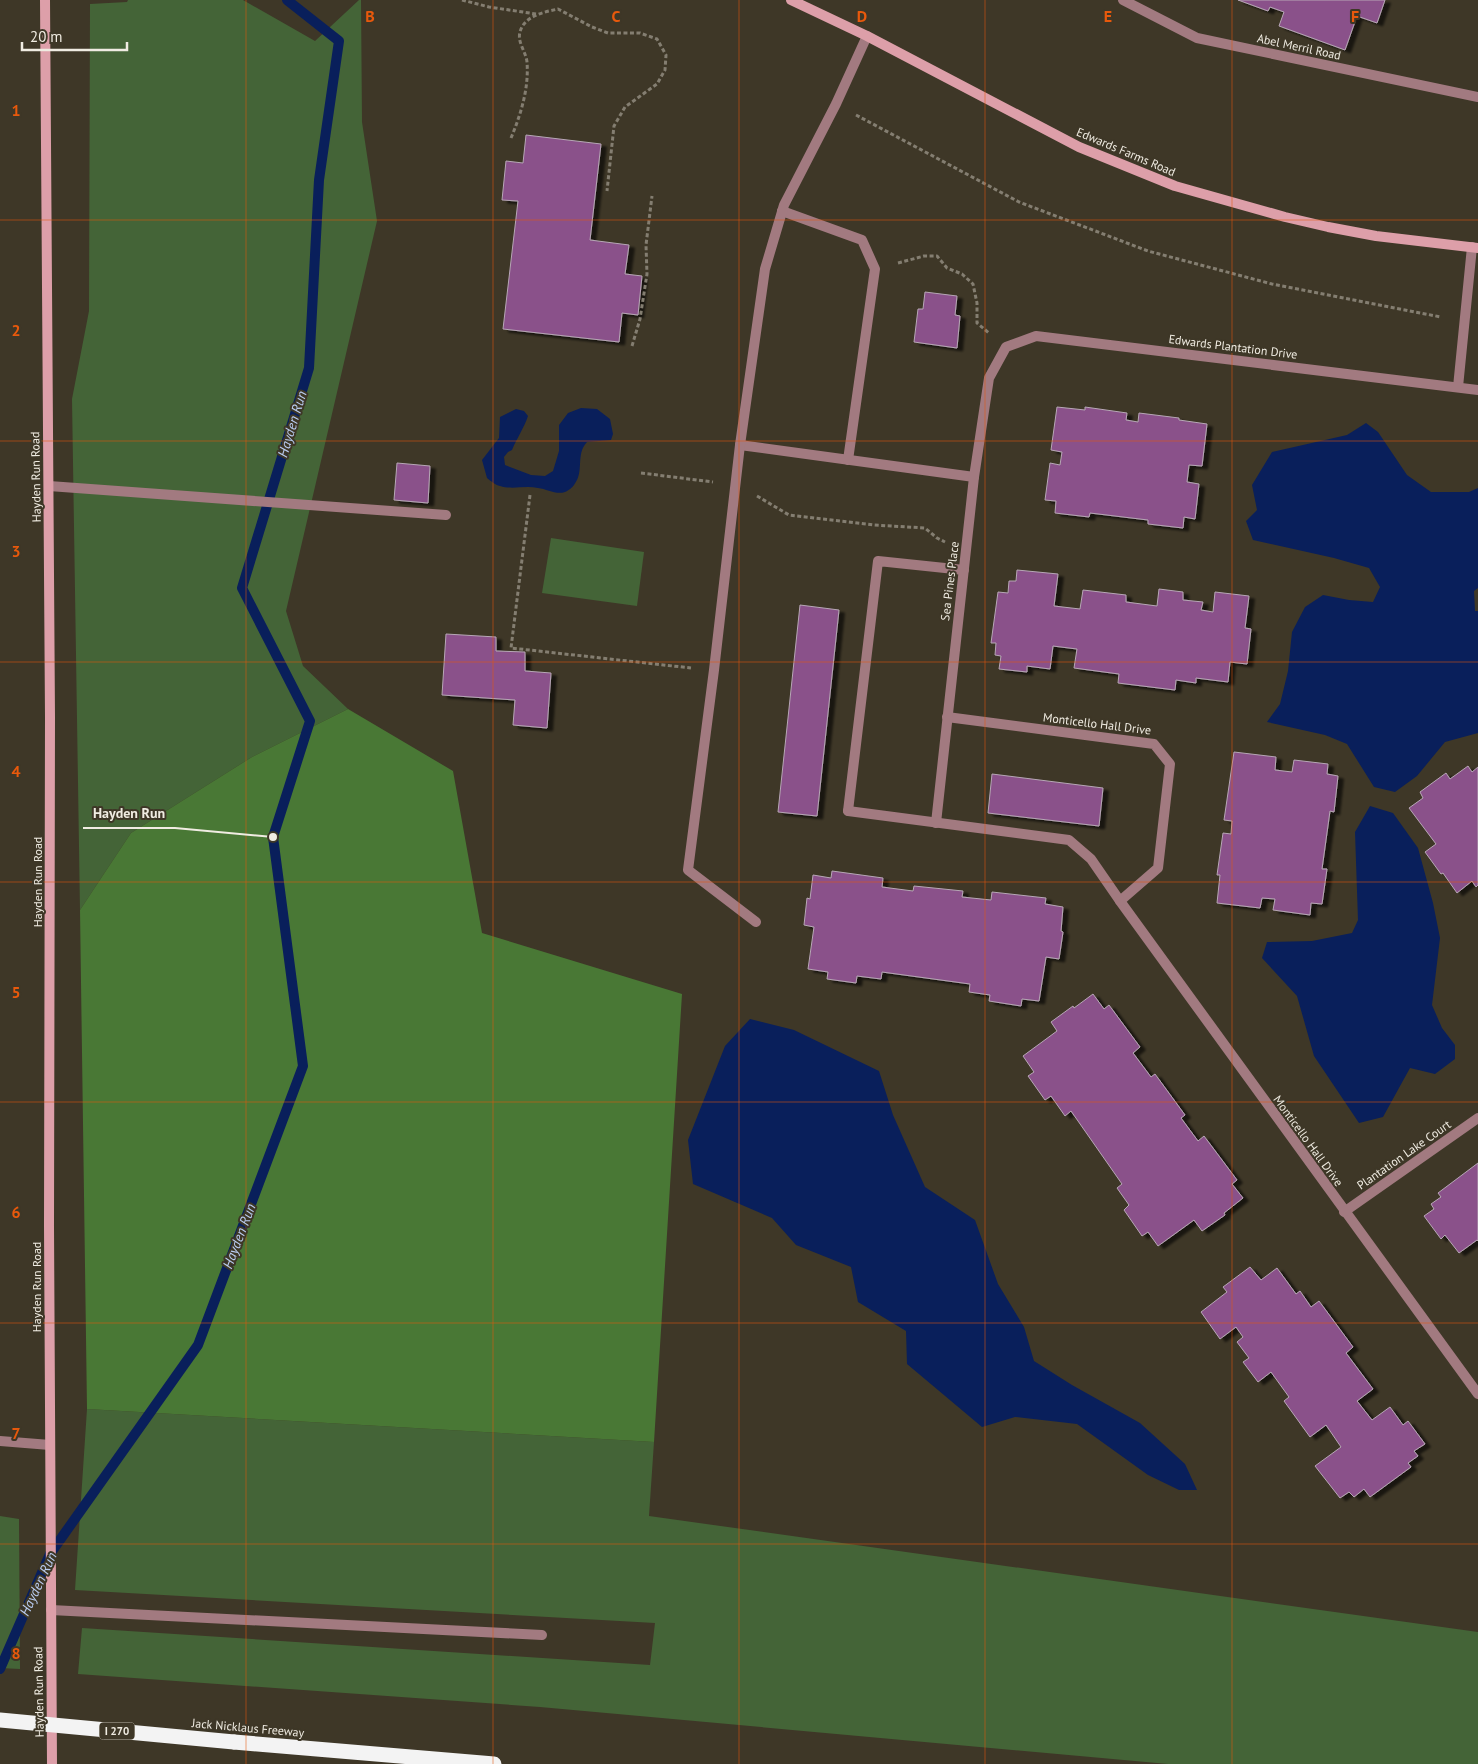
<svg xmlns="http://www.w3.org/2000/svg" width="1478" height="1764" viewBox="0 0 1478 1764" font-family="'PT Sans',sans-serif">
  <style>
    .green { fill: #446437 }
    .forest { fill: #497835 }
    .water { fill: #091f5b }
    .lines { fill: none; stroke-linecap: round; stroke-linejoin: round }
    .stream { stroke: #091f5b; stroke-width: 10 }
    .building { fill: #8a518a; stroke: #b7a7b6; filter: url(#shadow) }
    .path { stroke: #847e71; stroke-width: 3; stroke-dasharray: 4 2.5; stroke-linecap: butt }
    .service { stroke: #a27a80; stroke-width: 10 }
    .minor { stroke: #a27a80; stroke-width: 10 }
    .secondary { stroke: #dd9fa9; stroke-width: 10 }
    .motorway { stroke: #f3f3f3; stroke-width: 15 }
    .motorway-bridge { stroke: #f3f3f3; stroke-width: 15 }
    .grid { fill: none; stroke: #e8590c; stroke-width: 1; stroke-opacity: 0.55 }
    .labels { text-anchor: middle; stroke-width: 4; stroke-linejoin: round; paint-order: stroke }
    .shield { fill: #3e3727; stroke: #bbb6aa; stroke-width: 1 }
    .shield-label { font-size: 11px; font-weight: bold; fill: #f0ece2 }
    .street-label { font-size: 12px; fill: #f0ece2; stroke: #3e3727 }
    .water-label { font-size: 14px; font-style: italic; fill: #bacdf2; stroke: #3e3727 }
    .grid-label { font-size: 16px; text-anchor: middle; font-weight: bold; fill: #e8590c; stroke: #3e3727; stroke-width: 4; stroke-linejoin: round; paint-order: stroke }
    .leader { fill: none; stroke: #f0ece2; stroke-width: 2 }
    .callout-dot { fill: #f0ece2; stroke: #3e3727; stroke-width: 2 }
    .callout-label { font-size: 14px; text-anchor: middle; font-weight: bold; fill: #f0ece2; stroke: #3e3727; stroke-width: 4; stroke-linejoin: round; paint-order: stroke }
  </style>
  <defs>
    <filter id="shadow"><feDropShadow dx="5.5" dy="3" stdDeviation="1" flood-color="#0009"/></filter>
  </defs>
  <rect width="100%" height="100%" fill="#3e3727"/>
  <g class="green">
    <polygon points="128,0 243,0 315,41 359,0 361,0 362,122 377,221 286,611 303,666 348,709 252,757 131,833 80,910 72,399 89,311 90,4 127,2"/>
    <polygon points="551,538 644,552 637,606 542,593"/>
    <polygon points="87,1409 654,1442 649,1516 1478,1632 1478,1764 1168,1764 540,1707 78,1674 82,1628 650,1665 655,1623 75,1590"/>
    <polygon points="0,1516 19,1519 20,1669 0,1668"/>
  </g>
  <polygon class="forest" points="348,709 453,771 482,933 682,994 654,1442 87,1409 80,910 131,833 252,757"/>
  <g class="water">
    <path d="M581 408 597 409 610 419 613 434 611 440 587 442C575 455 585 471 574 485 573 487 568 491 565 492 556 495 547 489 538 488 525 485 513 490 500 486 495 485 491 481 487 478L482 460 499 438 500 417 516 409 524 411 528 416C524 428 517 438 512 450L508 452 504 457 505 465 531 475 545 476 553 471 559 451V425L568 413Z"/>
    <polygon points="1366,423 1378,432 1407,475 1431,492 1469,492 1478,488 1478,588 1474,591 1475,611 1478,611 1478,733 1445,742 1417,776 1395,792 1374,787 1347,744 1325,735 1267,722 1280,704 1288,671 1292,632 1305,607 1323,595 1349,600 1373,602 1380,587 1369,568 1334,558 1253,540 1246,521 1257,510 1252,485 1272,452 1347,435"/>
    <polygon points="1370,806 1393,813 1418,848 1433,903 1440,938 1432,1005 1442,1028 1455,1045 1455,1059 1435,1074 1410,1068 1383,1117 1359,1123 1314,1056 1297,996 1262,958 1267,942 1312,941 1352,933 1358,920 1355,832"/>
    <polygon points="750,1019 794,1030 879,1071 893,1115 925,1187 975,1220 998,1284 1024,1327 1034,1361 1072,1385 1140,1423 1185,1464 1197,1490 1179,1490 1148,1475 1077,1424 1015,1417 982,1427 907,1364 906,1331 858,1302 851,1267 796,1245 772,1218 693,1184 688,1140 725,1046"/>
  </g>
  <g class="lines">
    <polyline class="stream" points="0,1669 50,1554 198,1345 303,1066 273,837 310,721 242,588 309,368 319,180 339,41 287,0"/>
  </g>
  <g class="building">
    <polygon points="1238,0 1385,0 1377,23 1357,16 1345,50 1279,26 1284,12 1270,7 1268,11"/>
    <polygon points="526,135 601,144 590,240 629,245 625,274 642,276 638,315 622,313 619,342 503,329 518,201 502,200 506,161 523,163"/>
    <polygon points="925,292 957,296 955,315 960,316 957,348 914,342 918,309 923,309"/>
    <polygon points="1057,407 1085,410 1085,407 1127,413 1126,420 1138,422 1139,413 1179,418 1179,420 1207,424 1202,466 1189,465 1187,482 1199,484 1195,519 1184,517 1183,528 1148,524 1148,520 1090,513 1089,517 1055,513 1056,501 1045,500 1050,463 1060,465 1062,452 1051,450"/>
    <polygon points="397,463 430,466 428,503 394,500"/>
    <polygon points="1017,570 1058,574 1054,606 1080,609 1083,590 1126,595 1126,602 1157,606 1159,589 1183,592 1183,600 1203,602 1201,610 1213,612 1215,592 1249,596 1245,628 1251,629 1247,664 1230,662 1228,682 1196,678 1196,683 1176,680 1175,690 1118,683 1119,674 1074,668 1077,649 1053,646 1050,669 1027,666 1027,672 999,669 1001,656 995,655 996,643 991,643 998,592 1008,593 1009,581 1016,581"/>
    <polygon points="800,605 839,610 817,816 778,812"/>
    <polygon points="446,634 496,637 496,651 525,652 525,671 551,673 547,728 513,725 515,700 442,695"/>
    <polygon points="1234,752 1276,757 1275,770 1292,772 1294,760 1328,764 1327,774 1338,776 1334,812 1330,811 1322,869 1327,869 1322,904 1311,903 1310,915 1273,910 1275,899 1262,898 1260,908 1217,903 1220,875 1217,875 1223,833 1231,834 1232,821 1224,820"/>
    <polygon points="1468,766 1472,772 1478,767 1478,885 1476,887 1472,881 1457,893 1443,873 1441,874 1425,852 1436,844 1409,808 1423,798 1420,792 1446,773 1450,779"/>
    <polygon points="992,774 1103,788 1099,826 988,813"/>
    <polygon points="832,871 883,878 882,887 913,891 914,886 963,891 962,897 991,900 992,892 1046,898 1045,904 1063,907 1061,931 1063,932 1059,959 1046,957 1039,1001 1022,999 1021,1006 989,1001 990,995 969,992 970,984 882,972 881,979 857,976 856,983 827,979 828,972 808,969 814,927 804,925 807,898 810,899 813,875 831,878"/>
    <polygon points="1093,994 1104,1009 1109,1005 1140,1047 1133,1053 1151,1077 1155,1074 1185,1115 1181,1118 1198,1141 1204,1136 1237,1180 1232,1184 1243,1198 1224,1213 1225,1215 1202,1231 1194,1220 1158,1246 1148,1232 1142,1236 1124,1210 1129,1205 1117,1188 1122,1184 1071,1111 1065,1116 1051,1096 1045,1100 1028,1076 1034,1072 1023,1056 1057,1031 1051,1022 1073,1006 1074,1008"/>
    <polygon points="1478,1163 1478,1241 1477,1240 1459,1253 1445,1235 1441,1239 1424,1216 1434,1209 1431,1204 1441,1197 1438,1193"/>
    <polygon points="1250,1267 1261,1280 1277,1268 1296,1294 1300,1291 1311,1307 1319,1301 1353,1347 1346,1353 1373,1389 1357,1401 1372,1420 1390,1407 1403,1425 1408,1421 1425,1444 1414,1451 1418,1456 1408,1463 1411,1467 1370,1497 1364,1489 1354,1497 1349,1492 1340,1498 1315,1466 1341,1447 1326,1425 1310,1437 1284,1401 1289,1397 1271,1372 1258,1382 1243,1362 1249,1358 1237,1342 1243,1337 1236,1327 1220,1339 1201,1312 1227,1292 1223,1287"/>
  </g>
  <g class="lines">
    <g class="path">
      <polyline points="462,0 489,7 536,14"/>
      <polyline points="856,115 1019,202 1148,251 1272,284 1441,317"/>
      <path d="M511 138C521 114 529 88 527 62 526 52 517 42 520 32 524 16 544 12 558 9L592 27 608 33H640L657 39 666 55 665 70 657 84 625 107 614 126 607 191"/>
      <polyline points="898,263 924,256 937,256 947,268 962,274 973,284 977,303 977,323 989,333"/>
      <polyline points="632,346 640,319 647,274 646,245 652,196"/>
      <polyline points="641,473 713,482"/>
      <polyline points="530,495 511,648 691,668"/>
      <polyline points="757,496 789,515 874,525 925,528 937,538 945,542"/>
    </g>
    <g class="service">
      <polyline points="740,445 974,477"/>
      <polyline points="49,486 446,515"/>
      <polyline points="848,811 878,561 964,570"/>
      <polyline points="0,1441 50,1445"/>
      <polyline points="51,1610 542,1635"/>
    </g>
    <g class="minor">
      <polyline points="1123,0 1197,38 1478,97"/>
      <polyline points="782,211 862,240 875,269 848,460"/>
      <polyline points="1458,387 1472,247"/>
      <polyline points="947,717 1154,744 1170,764 1158,868 1120,901 1478,1394"/>
      <polyline points="848,811 1069,840 1091,859 1120,901"/>
      <polyline points="936,823 974,477 989,378 1006,347 1036,336 1478,390"/>
      <polyline points="756,922 688,870 714,670 740,445 765,269 784,205 836,104 867,36"/>
      <polyline points="1344,1212 1478,1118"/>
    </g>
    <g class="secondary">
      <polyline points="45,0 50,717 49,1226 52,1764"/>
      <polyline points="791,0 867,36 1079,147 1175,186 1285,217 1328,227 1376,236 1478,248"/>
    </g>
    <polyline class="motorway" points="234,1742 494,1764"/>
    <polyline class="motorway-bridge" points="0,1720 234,1742"/>
  </g>
  <path class="grid" d="M246 0V1764M493 0V1764M739 0V1764M985 0V1764M1232 0V1764M0 220H1478M0 441H1478M0 662H1478M0 882H1478M0 1102H1478M0 1323H1478M0 1544H1478"/>
  <g class="labels">
    <rect class="shield" x="99.5" y="1722.5" width="35" height="17" rx="4"/>
    <g class="shield-label">
      <text x="117" y="1735">I 270</text>
    </g>
    <g class="street-label">
      <text transform="translate(1299 47) rotate(12)" y="4">Abel Merril Road</text>
      <text transform="translate(1126 152) rotate(23)" y="4">Edwards Farms Road</text>
      <text transform="translate(1233 347) rotate(7)" y="4">Edwards Plantation Drive</text>
      <text transform="translate(36 477) rotate(-91)" y="4">Hayden Run Road</text>
      <text transform="translate(950 581) rotate(-83)" y="4">Sea Pines Place</text>
      <text transform="translate(1097 724) rotate(7)" y="4">Monticello Hall Drive</text>
      <text transform="translate(38 882) rotate(-90)" y="4">Hayden Run Road</text>
      <text transform="translate(1308 1141) rotate(54)" y="4">Monticello Hall Drive</text>
      <text transform="translate(1404 1155) rotate(-35)" y="4">Plantation Lake Court</text>
      <text transform="translate(37 1287) rotate(-90)" y="4">Hayden Run Road</text>
      <text transform="translate(39 1692) rotate(-91)" y="4">Hayden Run Road</text>
      <text transform="translate(248 1728) rotate(5)" y="4">Jack Nicklaus Freeway</text>
    </g>
    <g class="water-label">
      <text transform="translate(292 424) rotate(-73)" y="5">Hayden Run</text>
      <text transform="translate(239 1236) rotate(-69)" y="5">Hayden Run</text>
      <text transform="translate(38 1584) rotate(-65)" y="5">Hayden Run</text>
    </g>
  </g>
  <g class="grid-label">
    <text x="370" y="22">B</text>
    <text x="616" y="22">C</text>
    <text x="862" y="22">D</text>
    <text x="1108" y="22">E</text>
    <text x="1355" y="22">F</text>
    <text x="16" y="116">1</text>
    <text x="16" y="336">2</text>
    <text x="16" y="557">3</text>
    <text x="16" y="777">4</text>
    <text x="16" y="998">5</text>
    <text x="16" y="1218">6</text>
    <text x="16" y="1439">7</text>
    <text x="16" y="1659">8</text>
  </g>
  <path class="leader" d="M273 837L175 828H83"/>
  <circle class="callout-dot" cx="273" cy="837" r="5"/>
  <g class="callout-label">
    <text x="129" y="818">Hayden Run</text>
  </g>
  <path d="M22 42v8h105v-8" fill="none" stroke="#f0ece2" stroke-width="2.5"/>
  <text x="30" y="42" font-size="15" fill="#f0ece2" stroke="#3e3727" stroke-width="4" paint-order="stroke">20 m</text>
</svg>
